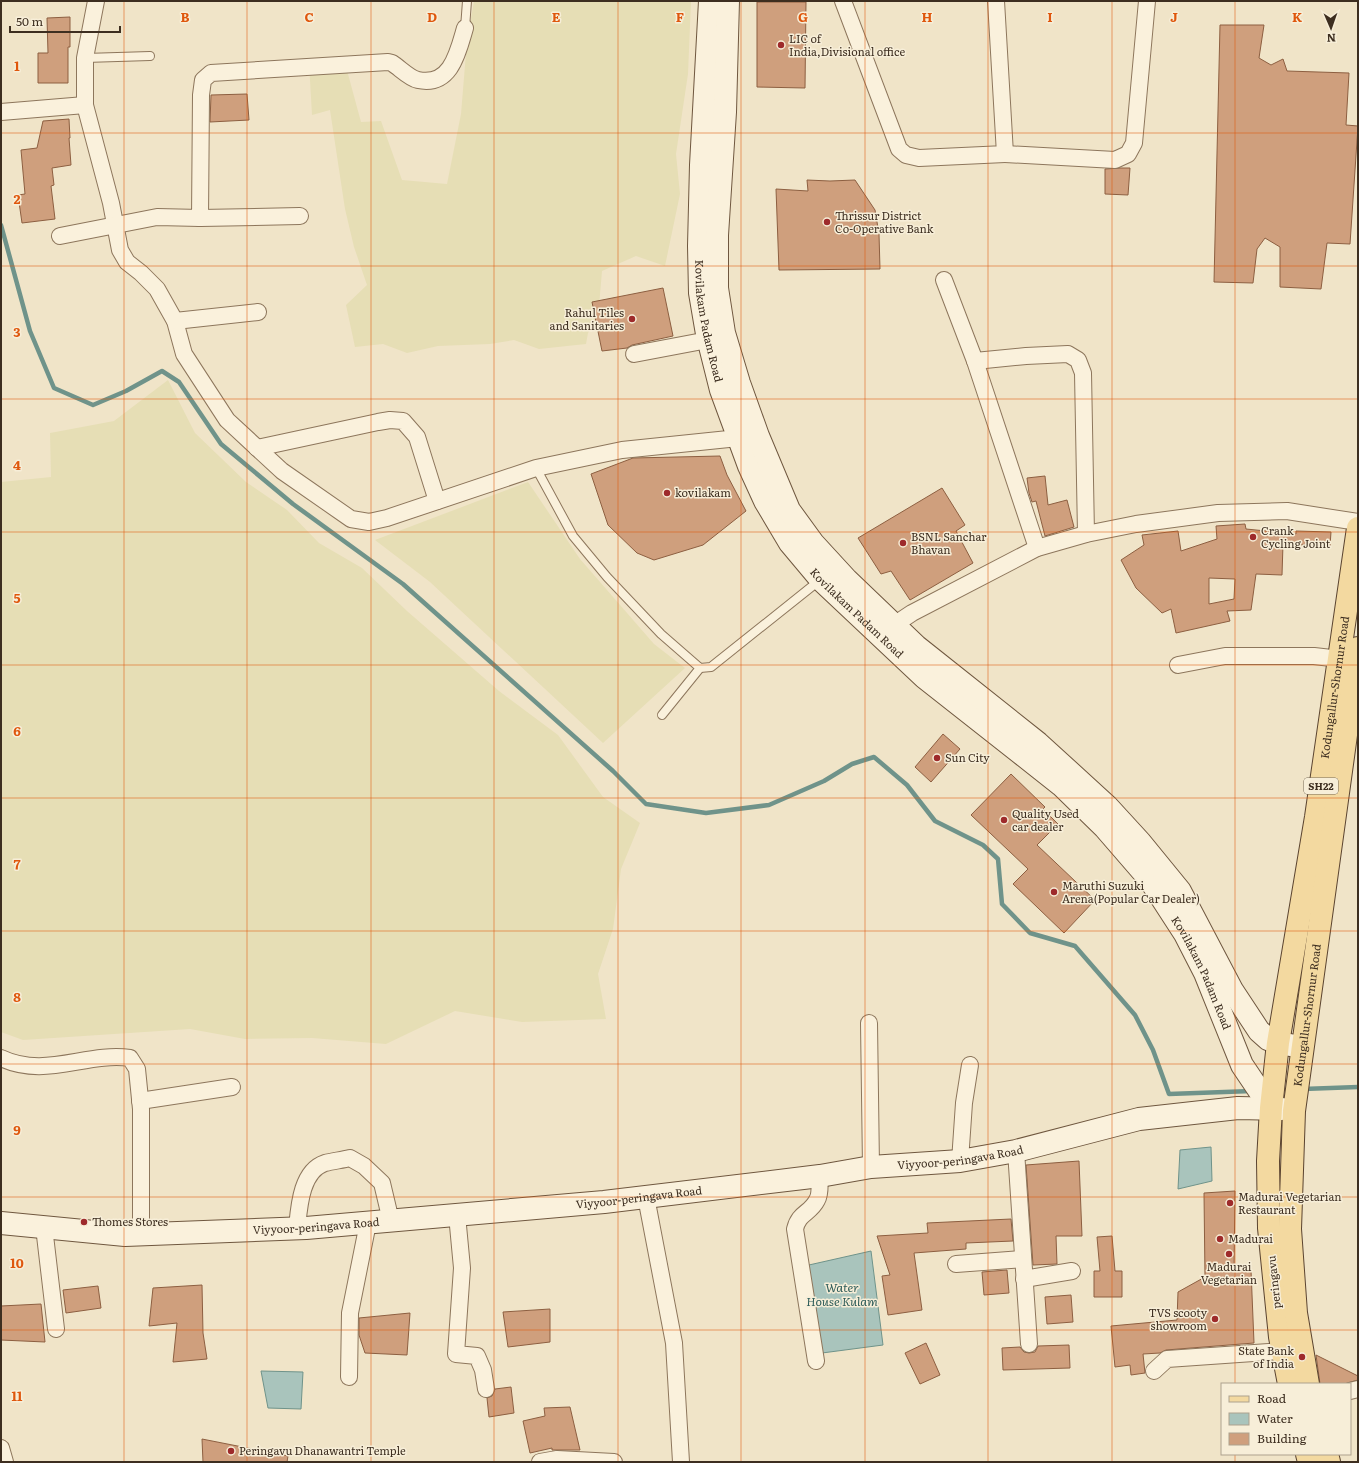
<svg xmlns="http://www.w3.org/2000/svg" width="1359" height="1463" viewBox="0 0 1359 1463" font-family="Literata,serif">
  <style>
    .farmland { fill: #e6deb5 }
    .water { fill: #a9c4bc; stroke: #6f938a }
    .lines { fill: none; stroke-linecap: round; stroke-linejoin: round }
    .stream { stroke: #6f938a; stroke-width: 4.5 }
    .building { fill: #cf9f7d; stroke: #8d5f41; fill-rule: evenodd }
    .lane-casing { stroke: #8d765c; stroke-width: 10 }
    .street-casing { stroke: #8d765c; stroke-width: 18 }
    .secondary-casing { stroke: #6f573f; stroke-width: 24 }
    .primary-casing { stroke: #5b4430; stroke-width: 24 }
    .lane { stroke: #faf1dc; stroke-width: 8 }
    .street { stroke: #faf1dc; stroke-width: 16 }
    .secondary { stroke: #faf1dc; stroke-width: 22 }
    .primary { stroke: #f3d9a0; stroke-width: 22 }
    .grid { fill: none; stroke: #df570d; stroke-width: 1; stroke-opacity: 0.55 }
    .poi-dot { fill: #9e2a2b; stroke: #f7eed8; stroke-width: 1.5 }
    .labels { text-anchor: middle; stroke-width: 3; stroke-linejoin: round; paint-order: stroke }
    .shield { fill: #f7eed8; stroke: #756857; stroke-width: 1 }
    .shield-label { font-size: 10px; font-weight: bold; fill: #3d2e20 }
    .poi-label { font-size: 11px; fill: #3d2e20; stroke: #f7eed8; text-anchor: start }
    .street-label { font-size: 11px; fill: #3d2e20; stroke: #f7eed8 }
    .water-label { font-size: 12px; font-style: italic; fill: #2f5d5a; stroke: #f7eed8 }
    .grid-label { font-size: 13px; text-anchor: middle; font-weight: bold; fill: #df570d; stroke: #f7eed8; stroke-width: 3; stroke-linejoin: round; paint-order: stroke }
  </style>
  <rect width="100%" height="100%" fill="#f0e4c8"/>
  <g class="farmland">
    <polygon points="474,1 691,1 688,74 676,154 680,194 665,266 636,256 602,271 598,318 588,333 586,344 539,349 514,340 490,344 438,346 407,353 383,344 355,347 346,305 367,285 354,247 345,209 330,110 312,115 309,63 345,63 361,122 381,121 402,180 447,184 461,114 467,41"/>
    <polygon points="168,380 195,433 246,482 287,510 319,543 362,568 407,611 499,691 558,735 603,797 640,823 621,869 613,929 598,974 606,1019 522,1022 455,1011 386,1044 312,1038 245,1039 190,1029 23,1040 1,1032 1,482 51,477 50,433 114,421"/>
    <polygon points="528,482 580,559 654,644 685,668 603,743 430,582 375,540"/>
  </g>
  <g class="water">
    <polygon points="1211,1147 1212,1181 1178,1189 1180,1150"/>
    <polygon points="871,1251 883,1345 822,1353 800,1267"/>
    <polygon points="261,1371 303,1372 301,1409 268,1408"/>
  </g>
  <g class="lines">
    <g class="stream">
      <polyline points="1,225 30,331 54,388 93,405 126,391 162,371 179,382 221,444 293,504 403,584 613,771 646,804 706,813 769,805 824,781 852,764 874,757 907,785 935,821 983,845 998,859 1002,904 1030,933 1075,946 1135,1015 1153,1050 1169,1094 1252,1091"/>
      <polyline points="1303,1089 1358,1087"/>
    </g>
  </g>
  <g class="building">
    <polygon points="757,2 806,2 805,88 757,87"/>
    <polygon points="70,17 70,47 68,47 68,83 38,83 38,53 48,53 47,18"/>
    <polygon points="1220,25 1264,25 1259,58 1271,65 1283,59 1287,71 1349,73 1346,125 1358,126 1350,244 1327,243 1321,289 1280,287 1280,247 1265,238 1257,249 1253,283 1214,282"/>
    <polygon points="247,94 249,120 210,122 211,95"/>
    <polygon points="69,119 70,138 69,138 71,165 52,168 54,185 51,186 55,219 22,223 18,195 25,194 21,150 37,148 43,121"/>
    <polygon points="1120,168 1130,168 1128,195 1105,194 1105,169"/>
    <polygon points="807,180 830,181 855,180 875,210 879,234 880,269 779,270 776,189 808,191"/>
    <polygon points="663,288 673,336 632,345 627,348 602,351 592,302"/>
    <polygon points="720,456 727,475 746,511 703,545 654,560 637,553 608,525 591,474 633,458"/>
    <polygon points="1045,476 1048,505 1067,500 1074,527 1045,536 1036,501 1032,502 1029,493 1027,478"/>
    <polygon points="942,488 965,525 956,531 973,563 910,600 891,571 881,574 858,538"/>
    <path d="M1245 524 1246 529 1296 534V531L1331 532 1330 546 1283 544 1282 575 1256 574 1251 610 1227 611 1230 621 1176 633 1171 609 1162 613 1136 588 1121 560 1144 545 1142 535 1178 531 1181 551 1217 539 1216 526ZM1209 578 1235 579 1234 599 1209 604Z"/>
    <polygon points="943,734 960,749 931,782 915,767"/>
    <polygon points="1011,774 1045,807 1043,809 1058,824 1037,845 1095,900 1064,933 1013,884 1028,869 971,815"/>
    <polygon points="1079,1161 1082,1236 1056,1236 1057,1264 1033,1265 1026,1165"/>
    <polygon points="1235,1191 1234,1271 1251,1270 1254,1343 1166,1350 1160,1353 1143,1354 1145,1373 1131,1375 1130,1365 1115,1367 1111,1326 1177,1320 1178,1292 1205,1277 1204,1193"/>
    <polygon points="1011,1219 1013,1241 966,1243 966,1249 914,1253 922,1310 888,1315 882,1276 890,1275 877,1236 928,1233 927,1223"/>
    <polygon points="1112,1236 1115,1271 1122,1271 1122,1297 1094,1297 1094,1271 1100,1271 1097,1237"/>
    <polygon points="1007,1270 1009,1293 984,1295 982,1272"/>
    <polygon points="202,1285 203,1333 207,1359 173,1362 177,1323 149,1326 153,1288"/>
    <polygon points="98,1286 101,1308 66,1313 63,1290"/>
    <polygon points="1071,1295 1073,1322 1047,1324 1045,1297"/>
    <polygon points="41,1304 45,1342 1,1340 1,1306"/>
    <polygon points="550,1309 550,1342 508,1347 503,1312"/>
    <polygon points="410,1313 407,1355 365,1353 359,1335 359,1318"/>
    <polygon points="926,1343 940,1375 920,1384 905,1353"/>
    <polygon points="1069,1345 1070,1368 1003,1370 1002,1348 1020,1347 1024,1352 1029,1353 1035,1352 1038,1346"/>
    <polygon points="1316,1355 1358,1376 1358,1380 1344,1384 1320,1384"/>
    <polygon points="511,1387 514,1413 489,1417 487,1398 492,1396 495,1389"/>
    <polygon points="570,1407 580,1450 552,1450 552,1448 530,1453 523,1421 545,1416 544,1408"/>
    <polygon points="202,1439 288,1456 287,1462 203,1462"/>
  </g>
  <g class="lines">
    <g class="lane-casing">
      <g id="lane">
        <polyline points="465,28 467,1"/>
        <polyline points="85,58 150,56"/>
        <polyline points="536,468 573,536 607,577 661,634 700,668 711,667 820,580"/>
        <polyline points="662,715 700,668"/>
      </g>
    </g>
    <g class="street-casing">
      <g id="street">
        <polyline points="96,1 85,58 85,105 111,203 120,250 127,262 141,273 157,289 175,321 184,354 227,420 282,471 351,519 369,522 387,518 536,468 622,450 748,437"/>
        <polyline points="843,1 899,149 906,155 919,158 1005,154 996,1"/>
        <polyline points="1,112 85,105"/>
        <polyline points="1005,154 1115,160 1128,154 1134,143 1147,1"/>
        <polyline points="200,218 300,216"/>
        <path d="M60 236 157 217 200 218 201 95 203 80 211 73 388 62 392 63C400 68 409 78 418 80 451 87 458 52 465 28"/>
        <polyline points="944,280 975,361"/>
        <polyline points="175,321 258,312"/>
        <polyline points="634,354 708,340"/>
        <polyline points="257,448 378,422 390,420 403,421 417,437 437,501"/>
        <polyline points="1037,548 975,361 1026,356 1068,354 1078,360 1083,373 1086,534"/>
        <polyline points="887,632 894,625 912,613 1037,548 1086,534 1136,524 1218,513 1287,511 1358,522"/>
        <polyline points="1178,665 1225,656 1314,656 1340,659"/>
        <polyline points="869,1023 871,1167"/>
        <path d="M1 1058C45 1079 86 1052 130 1058L137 1069 141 1109V1234"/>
        <polyline points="140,1101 232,1087"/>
        <polyline points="1016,1151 1029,1344"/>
        <polyline points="960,1161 964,1103 970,1065"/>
        <polyline points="646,1197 674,1343 681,1462"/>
        <polyline points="457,1215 462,1268 456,1354 477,1356 483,1370 486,1389"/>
        <polyline points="44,1227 56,1329"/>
        <path d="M297 1228C299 1207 301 1171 325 1163 333 1161 342 1160 350 1158L364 1166 382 1183 391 1221"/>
        <polyline points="956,1264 1023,1259"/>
        <polyline points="1024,1279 1072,1271"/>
        <path d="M816 1361 795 1229C799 1212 810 1214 817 1200 821 1194 819 1182 820 1176"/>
        <polyline points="1154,1371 1167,1359 1282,1351"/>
        <polyline points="349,1377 350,1313 368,1223"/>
        <polyline points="1350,1391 1358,1389"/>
        <polyline points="1,1448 5,1462"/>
        <polyline points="540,1462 557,1459 614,1462"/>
      </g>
    </g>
    <g class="secondary-casing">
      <g id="secondary">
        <path id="s1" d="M710 1 701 165 699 246 700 293 707 334 721 390 749 466 765 501 790 543 821 580 924 677 1061 785 1105 828 1150 880 1185 934 1205 973 1242 1065 1271 1108"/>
        <polyline points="728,1 725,112 717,235 717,288 724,333 739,383 758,436 789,510 813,543 847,580 916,646 1038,743 1107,806 1140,842 1180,891 1232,990 1259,1031 1268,1039 1278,1043 1302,1047"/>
        <path id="s2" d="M1 1223 125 1235 306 1228 604 1202 820 1176 871 1167 960 1161 1016 1151 1139 1119 1238 1108 1282 1109"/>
      </g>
    </g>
    <g class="primary-casing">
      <g id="primary">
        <path id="s3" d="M1289 1384 1280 1337 1269 1228 1268 1161 1271 1108 1278 1043 1316 817 1358 528"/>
        <path id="s4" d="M1308 1384 1296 1313 1290 1229 1294 1111 1358 648"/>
        <polyline points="1307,1454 1309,1462"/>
        <polyline points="1327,1454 1329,1462"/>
      </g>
    </g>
    <use href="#lane" class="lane"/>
    <use href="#street" class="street"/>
    <use href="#secondary" class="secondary"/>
    <use href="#primary" class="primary"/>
  </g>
  <path class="grid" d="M124 1V1462M247 1V1462M371 1V1462M494 1V1462M618 1V1462M741 1V1462M865 1V1462M988 1V1462M1112 1V1462M1235 1V1384M1 133H1358M1 266H1358M1 399H1358M1 532H1358M1 665H1358M1 798H1358M1 931H1358M1 1064H1358M1 1197H1358M1 1330H1358M1235 1454V1462"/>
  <g class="poi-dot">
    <circle cx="781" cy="45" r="4"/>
    <circle cx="827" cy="222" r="4"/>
    <circle cx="632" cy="319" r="4"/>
    <circle cx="667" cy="493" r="4"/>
    <circle cx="1253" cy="537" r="4"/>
    <circle cx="903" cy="543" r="4"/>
    <circle cx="937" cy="758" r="4"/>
    <circle cx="1004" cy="820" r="4"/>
    <circle cx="1054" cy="892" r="4"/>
    <circle cx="1230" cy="1203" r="4"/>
    <circle cx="84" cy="1222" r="4"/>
    <circle cx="1220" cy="1239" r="4"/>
    <circle cx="1229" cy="1254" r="4"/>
    <circle cx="1215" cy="1319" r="4"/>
    <circle cx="1302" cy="1357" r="4"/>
    <circle cx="231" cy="1451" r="4"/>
  </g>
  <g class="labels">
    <rect class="shield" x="1304" y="778" width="34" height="16" rx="3"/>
    <g class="shield-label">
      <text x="1321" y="790">SH22</text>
    </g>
    <g class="poi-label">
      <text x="789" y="43">LIC of<tspan x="789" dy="13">India,Divisional office</tspan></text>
      <text x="835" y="220">Thrissur District<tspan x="835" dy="13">Co-Operative Bank</tspan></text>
      <text x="624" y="317" text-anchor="end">Rahul Tiles<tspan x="624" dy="13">and Sanitaries</tspan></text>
      <text x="675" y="497">kovilakam</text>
      <text x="1261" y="535">Crank<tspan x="1261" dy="13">Cycling Joint</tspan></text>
      <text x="911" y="541">BSNL Sanchar<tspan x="911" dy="13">Bhavan</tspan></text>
      <text x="945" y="762">Sun City</text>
      <text x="1012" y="818">Quality Used<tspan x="1012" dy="13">car dealer</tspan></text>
      <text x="1062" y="890">Maruthi Suzuki<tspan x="1062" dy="13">Arena(Popular Car Dealer)</tspan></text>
      <text x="1238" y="1201">Madurai Vegetarian<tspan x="1238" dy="13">Restaurant</tspan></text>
      <text x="92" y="1226">Thomes Stores</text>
      <text x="1228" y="1243">Madurai</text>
      <text x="1229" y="1271" text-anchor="middle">Madurai<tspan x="1229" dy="13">Vegetarian</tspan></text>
      <text x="1207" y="1317" text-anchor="end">TVS scooty<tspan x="1207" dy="13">showroom</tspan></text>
      <text x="1294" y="1355" text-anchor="end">State Bank<tspan x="1294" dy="13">of India</tspan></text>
      <text x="239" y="1455">Peringavu Dhanawantri Temple</text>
    </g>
    <g class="street-label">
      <text dy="4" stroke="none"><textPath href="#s1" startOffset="321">Kovilakam Padam Road</textPath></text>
      <text dy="4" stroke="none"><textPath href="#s1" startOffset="657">Kovilakam Padam Road</textPath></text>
      <text dy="4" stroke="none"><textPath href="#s3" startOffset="703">Kodungallur-Shornur Road</textPath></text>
      <text dy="4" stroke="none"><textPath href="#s1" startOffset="1161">Kovilakam Padam Road</textPath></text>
      <text dy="4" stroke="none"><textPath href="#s4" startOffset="371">Kodungallur-Shornur Road</textPath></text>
      <text dy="4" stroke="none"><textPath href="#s2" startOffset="964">Viyyoor-peringava Road</textPath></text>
      <text dy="4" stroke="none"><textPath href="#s2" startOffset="640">Viyyoor-peringava Road</textPath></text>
      <text dy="4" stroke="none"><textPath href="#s2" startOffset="316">Viyyoor-peringava Road</textPath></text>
      <text transform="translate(1274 1282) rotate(-96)" y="4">peringavu</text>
    </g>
    <g class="water-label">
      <text x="842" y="1292">Water<tspan x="842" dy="14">House Kulam</tspan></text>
    </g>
  </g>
  <g class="grid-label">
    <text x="185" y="22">B</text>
    <text x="309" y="22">C</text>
    <text x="432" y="22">D</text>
    <text x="556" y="22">E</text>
    <text x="680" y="22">F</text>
    <text x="803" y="22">G</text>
    <text x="927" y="22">H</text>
    <text x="1050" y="22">I</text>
    <text x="1174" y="22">J</text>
    <text x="1297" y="22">K</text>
    <text x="17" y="71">1</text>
    <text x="17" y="204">2</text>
    <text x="17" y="337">3</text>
    <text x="17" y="470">4</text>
    <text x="17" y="603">5</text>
    <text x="17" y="736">6</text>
    <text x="17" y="869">7</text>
    <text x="17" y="1002">8</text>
    <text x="17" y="1135">9</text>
    <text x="17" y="1268">10</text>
    <text x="17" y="1401">11</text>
  </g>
  <rect width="1359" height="1463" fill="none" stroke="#3d2e20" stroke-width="4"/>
  <rect x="1221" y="1383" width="130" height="72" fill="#f7eed8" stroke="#ada18e"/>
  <rect x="1229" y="1396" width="20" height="6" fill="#f3d9a0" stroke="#ada18e"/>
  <text x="1257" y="1403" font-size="12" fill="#3d2e20">Road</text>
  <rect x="1229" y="1413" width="20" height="12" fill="#a9c4bc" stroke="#ada18e"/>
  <text x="1257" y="1423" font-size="12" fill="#3d2e20">Water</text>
  <rect x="1229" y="1433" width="20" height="12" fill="#cf9f7d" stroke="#ada18e"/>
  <text x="1257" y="1443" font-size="12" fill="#3d2e20">Building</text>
  <g transform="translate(1331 28) rotate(178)" stroke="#f7eed8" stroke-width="3" paint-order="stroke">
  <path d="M0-3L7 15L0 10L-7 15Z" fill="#3d2e20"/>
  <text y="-6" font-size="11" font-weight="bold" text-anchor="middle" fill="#3d2e20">N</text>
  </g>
  <path d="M10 26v6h110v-6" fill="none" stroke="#3d2e20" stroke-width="2"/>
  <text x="16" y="26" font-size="12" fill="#3d2e20" stroke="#f7eed8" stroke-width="3" paint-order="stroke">50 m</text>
</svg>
